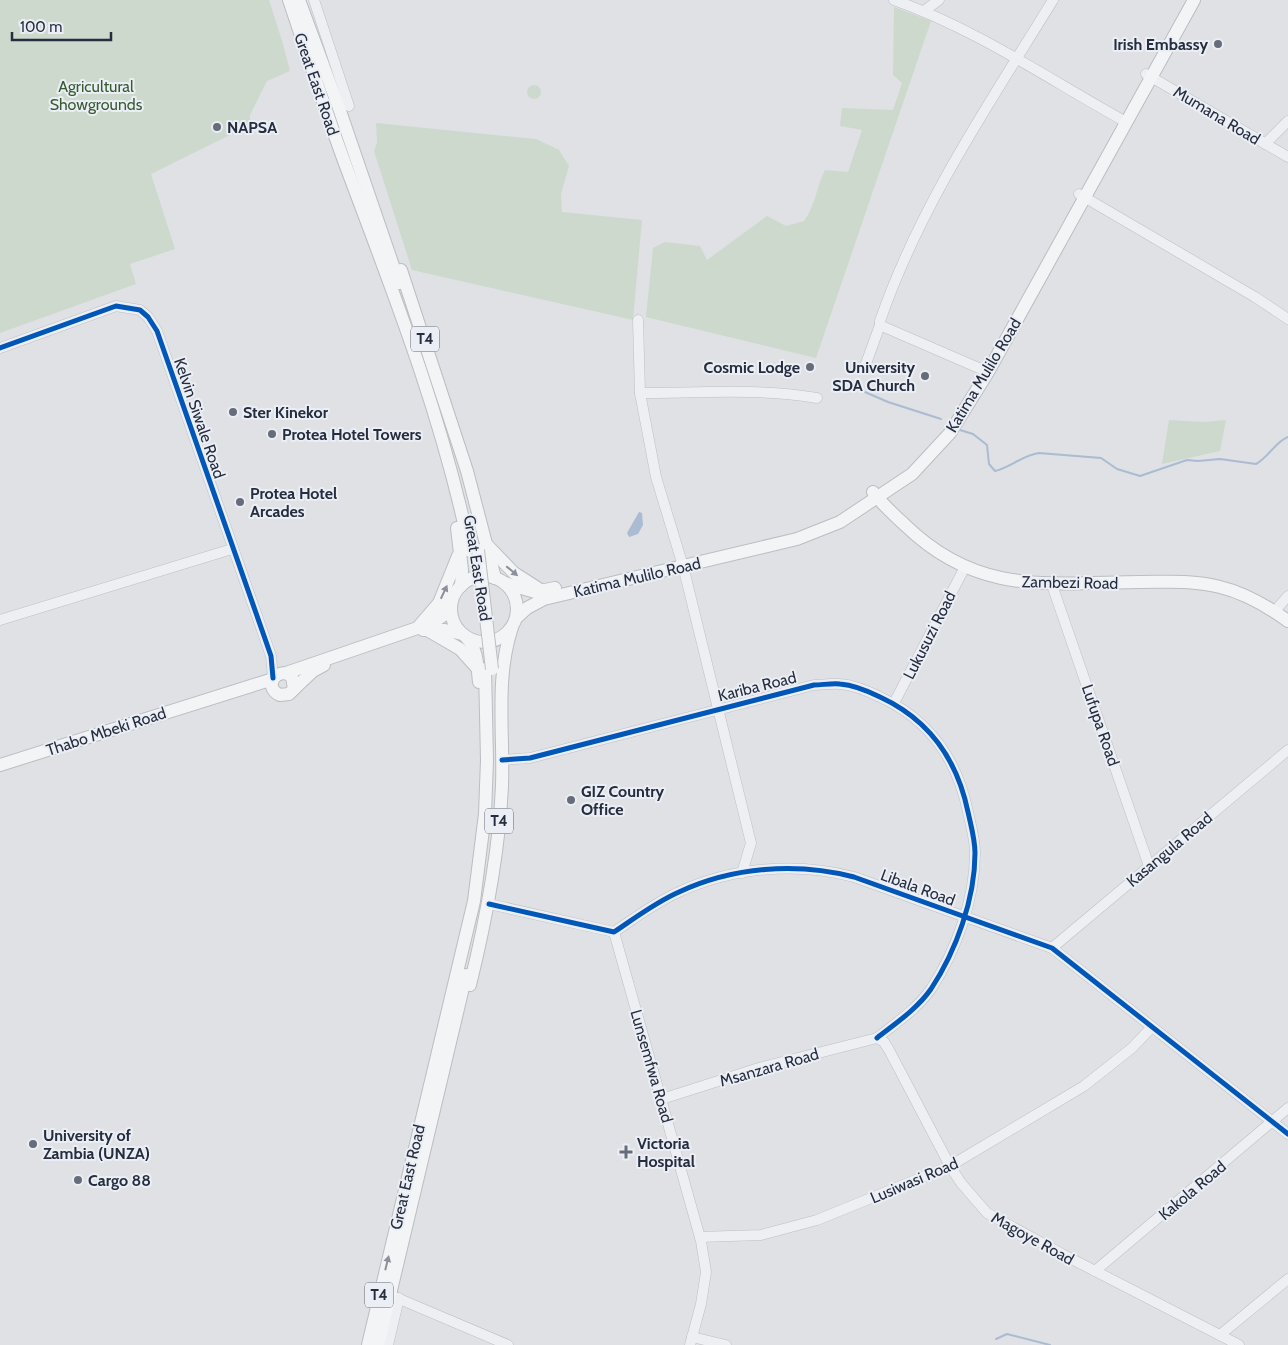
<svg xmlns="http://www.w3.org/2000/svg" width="1288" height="1345" viewBox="0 0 1288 1345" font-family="Cabin,sans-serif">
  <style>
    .green { fill: #ced9ce }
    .water { fill: #aabbd2 }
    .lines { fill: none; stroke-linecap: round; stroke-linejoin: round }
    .stream { stroke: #aabbd2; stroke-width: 2 }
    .minor-casing { stroke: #bdbfc2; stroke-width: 11 }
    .major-casing { stroke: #babec2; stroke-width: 14 }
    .minor { stroke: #eeeff2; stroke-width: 10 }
    .major { stroke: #f3f4f5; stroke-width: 12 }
    .major-bridge-casing { stroke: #babec2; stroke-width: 14; stroke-linecap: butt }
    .major-bridge { stroke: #f3f4f5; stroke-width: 12 }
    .cycleway-casing { stroke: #ebeff5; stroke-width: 8 }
    .cycleway { stroke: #0057b8; stroke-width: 5 }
    .oneway { fill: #8c909a }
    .poi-dot { fill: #666c79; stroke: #ebeff5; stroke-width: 2 }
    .labels { text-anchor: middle; stroke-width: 4; stroke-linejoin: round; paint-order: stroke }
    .shield { fill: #ebeff5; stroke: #606776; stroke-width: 1 }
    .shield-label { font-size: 15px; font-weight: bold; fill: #252d3f }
    .poi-label { font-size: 16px; font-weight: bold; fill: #252d3f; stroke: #ebeff5; text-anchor: start }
    .street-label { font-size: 16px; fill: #252d3f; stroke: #ebeff5 }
    .park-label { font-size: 16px; fill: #365b31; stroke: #ebeff5 }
  </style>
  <rect width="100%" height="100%" fill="#dfe1e4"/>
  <g class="green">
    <polygon points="0,0 269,0 283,44 290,71 267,81 250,115 250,125 151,174 175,249 130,264 136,284 0,333"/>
    <path d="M894 7 931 21 816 358 646 317 653 248 665 242 700 246 707 260 767 216 786 226 804 221C816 204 816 188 825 170L848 172 862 130 840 126 842 108 893 110 902 83 893 75Z"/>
    <circle cx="534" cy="92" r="7"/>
    <polygon points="376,123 536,139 559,150 569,166 561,194 562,212 642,220 633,320 412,270 374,151 377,143"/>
    <polygon points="1169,420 1205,422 1226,420 1220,451 1162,464"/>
  </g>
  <polygon class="water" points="639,512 642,513 643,525 638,534 629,537 627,533"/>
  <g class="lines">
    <g class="stream">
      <polyline points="865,392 888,402 941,419"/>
      <path d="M960 430 973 434 987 445 989 464 995 471C1011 467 1023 455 1039 453L1101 458 1117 469 1140 476 1187 460 1198 461 1220 459 1256 464C1269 457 1275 442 1288 437"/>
      <polyline points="996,1339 1007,1334 1050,1345"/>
    </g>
    <g class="minor-casing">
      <g id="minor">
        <polyline points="314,0 349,106"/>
        <path d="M894 0C976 29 1050 80 1126 122"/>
        <polyline points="924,11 939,0"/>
        <polyline points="1146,74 1288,157"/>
        <polyline points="1265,144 1288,121"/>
        <polyline points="1079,194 1255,297 1288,319"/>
        <polyline points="638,320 640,393 656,477 683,566 751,843 742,873"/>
        <polyline points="0,348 116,306 140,310 148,317 157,331 263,633 271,656 273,678"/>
        <polyline points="864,369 880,325"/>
        <path d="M988 372 884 327 880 325V321C920 205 989 104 1053 0"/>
        <path d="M640 393C698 393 759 388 817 398"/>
        <polyline points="1052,585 1149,866"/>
        <polyline points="1274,612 1288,596"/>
        <polyline points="0,620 232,549"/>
        <polyline points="894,703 965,567"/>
        <path d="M502 760 530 758 814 685C822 685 832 683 840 684 853 685 868 691 880 697 930 720 957 759 968 812 971 826 975 839 975 853 975 899 956 951 931 989 917 1009 896 1023 877 1038"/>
        <path d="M489 904 614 932C635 918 656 902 679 892 733 867 796 862 854 877L1052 948 1288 1134"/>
        <polyline points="614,932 701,1241 706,1272 701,1304 690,1345"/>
        <polyline points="1052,948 1288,750"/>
        <polyline points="877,1038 884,1042 889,1050 950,1166 961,1183 987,1213 1062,1254 1239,1345"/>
        <polyline points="662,1099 759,1068 877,1038"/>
        <polyline points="700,1237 761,1235 817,1220 950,1166 1084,1086 1132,1048 1151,1028"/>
        <polyline points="1095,1271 1288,1108"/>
        <polyline points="390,1295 508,1345"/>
        <polyline points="1220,1335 1288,1279"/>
        <polyline points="692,1337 726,1345"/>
        <polyline points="388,1345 399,1298"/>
      </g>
    </g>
    <g class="major-casing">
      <g id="major">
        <path d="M289 0C308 56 326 113 347 169 394 294 443 419 470 551"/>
        <polyline points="299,0 339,108 399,283"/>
        <polyline points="401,270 467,471 495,578"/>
        <path d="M873 492C882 504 894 515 905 525 978 596 1048 583 1141 582 1168 582 1194 580 1220 587 1245 593 1267 606 1288 621"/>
        <polyline points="457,528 462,570 461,586"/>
        <polyline points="486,544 514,573 539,589"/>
        <circle cx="484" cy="609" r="33"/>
        <polyline points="505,583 535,592 555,588"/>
        <polyline points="516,618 527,608 544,599 797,539 840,522 912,474 950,433 988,372 1194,0"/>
        <polyline points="420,625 439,603 458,556"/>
        <polyline points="423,630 445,630 462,634"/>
        <polyline points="429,631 460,649 478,669"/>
        <path d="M466 637C478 650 477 665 479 682"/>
        <path d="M286 673 292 677 294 689 289 694 280 695C266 689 271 673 286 673L432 623 444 615 452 600"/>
        <polyline points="294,689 313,671 324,665"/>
        <polyline points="0,765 273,679"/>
        <path d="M470 985C486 920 499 854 502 786 504 733 495 678 512 627"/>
        <polyline points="368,1345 474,901 485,814 487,760 485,669"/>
        <polyline points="378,1345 466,975"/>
      </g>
    </g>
    <use href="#minor" class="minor"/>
    <use href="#major" class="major"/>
    <g class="major-bridge-casing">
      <polyline id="major-bridge" points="478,550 492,669"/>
    </g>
    <use href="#major-bridge" class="major-bridge"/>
    <g class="cycleway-casing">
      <g id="cycleway">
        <polyline points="0,348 116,306 140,310 148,317 157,331 263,633 271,656 273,678"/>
        <path d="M502 760 530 758 814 685C822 685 832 683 840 684 853 685 868 691 880 697 930 720 957 759 968 812 971 826 975 839 975 853 975 899 956 951 931 989 917 1009 896 1023 877 1038"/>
        <path d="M489 904 614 932C635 918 656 902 679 892 733 867 796 862 854 877L1052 948 1288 1134"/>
      </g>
    </g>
    <use href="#cycleway" class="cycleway"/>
  </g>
  <defs><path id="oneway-solid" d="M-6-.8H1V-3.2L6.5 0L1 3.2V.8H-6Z" transform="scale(1.25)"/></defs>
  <g class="oneway">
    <use href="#oneway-solid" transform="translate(512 571) rotate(40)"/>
    <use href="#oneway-solid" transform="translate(444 592) rotate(-65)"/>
    <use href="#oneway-solid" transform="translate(387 1263) rotate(-76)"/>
  </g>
  <g class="poi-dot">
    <circle cx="1218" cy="44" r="5"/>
    <circle cx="217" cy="127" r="5"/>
    <circle cx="810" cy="367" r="5"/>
    <circle cx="925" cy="376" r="5"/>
    <circle cx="233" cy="412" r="5"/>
    <circle cx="272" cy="434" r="5"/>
    <circle cx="240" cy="502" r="5"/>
    <circle cx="571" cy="800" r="5"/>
    <circle cx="33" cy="1144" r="5"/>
    <path d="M623.5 1144.5h5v5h5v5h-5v5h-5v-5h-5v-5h5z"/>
    <circle cx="78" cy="1180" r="5"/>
  </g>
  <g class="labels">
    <g class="shield">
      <rect x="411" y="326.5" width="28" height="25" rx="4"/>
      <rect x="485" y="808.5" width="28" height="25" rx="4"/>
      <rect x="365" y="1282.5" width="28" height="25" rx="4"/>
    </g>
    <g class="shield-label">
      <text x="425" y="344">T4</text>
      <text x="499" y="826">T4</text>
      <text x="379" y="1300">T4</text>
    </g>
    <g class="poi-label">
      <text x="1208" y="50" text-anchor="end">Irish Embassy</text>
      <text x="227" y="133">NAPSA</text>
      <text x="800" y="373" text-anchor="end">Cosmic Lodge</text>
      <text x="915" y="373" text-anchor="end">University<tspan x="915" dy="18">SDA Church</tspan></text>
      <text x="243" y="418">Ster Kinekor</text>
      <text x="282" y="440">Protea Hotel Towers</text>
      <text x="250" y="499">Protea Hotel<tspan x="250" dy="18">Arcades</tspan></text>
      <text x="581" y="797">GIZ Country<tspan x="581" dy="18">Office</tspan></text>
      <text x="43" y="1141">University of<tspan x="43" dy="18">Zambia (UNZA)</tspan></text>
      <text x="637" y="1149">Victoria<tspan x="637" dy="18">Hospital</tspan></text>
      <text x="88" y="1186">Cargo 88</text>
    </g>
    <g class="street-label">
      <text transform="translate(317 84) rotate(71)" y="6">Great East Road</text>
      <text transform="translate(1217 115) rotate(31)" y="6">Mumana Road</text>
      <text transform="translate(983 375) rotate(-59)" y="6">Katima Mulilo Road</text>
      <text transform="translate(200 418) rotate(71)" y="6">Kelvin Siwale Road</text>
      <text transform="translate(478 568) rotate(81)" y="6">Great East Road</text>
      <text transform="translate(637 577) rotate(-13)" y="6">Katima Mulilo Road</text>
      <text transform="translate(1070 582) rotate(1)" y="6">Zambezi Road</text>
      <text transform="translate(929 635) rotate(-63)" y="6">Lukusuzi Road</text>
      <text transform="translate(757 686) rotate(-14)" y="6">Kariba Road</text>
      <text transform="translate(1101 725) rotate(71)" y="6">Lufupa Road</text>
      <text transform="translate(106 731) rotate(-18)" y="6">Thabo Mbeki Road</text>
      <text transform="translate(1169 849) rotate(-40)" y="6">Kasangula Road</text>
      <text transform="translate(918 887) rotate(20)" y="6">Libala Road</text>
      <text transform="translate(652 1066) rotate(74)" y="6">Lunsemfwa Road</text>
      <text transform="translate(769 1067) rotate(-16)" y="6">Msanzara Road</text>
      <text transform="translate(407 1177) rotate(-77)" y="6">Great East Road</text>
      <text transform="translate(914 1180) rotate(-23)" y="6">Lusiwasi Road</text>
      <text transform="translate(1192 1190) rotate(-40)" y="6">Kakola Road</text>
      <text transform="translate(1033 1238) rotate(29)" y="6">Magoye Road</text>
    </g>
    <g class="park-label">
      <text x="96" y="92">Agricultural<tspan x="96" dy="18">Showgrounds</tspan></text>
    </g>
  </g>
  <path d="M12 32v8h99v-8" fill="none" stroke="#252d3f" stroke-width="2.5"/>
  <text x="20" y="32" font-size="15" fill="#252d3f" stroke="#ebeff5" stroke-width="4" paint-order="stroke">100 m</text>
</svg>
